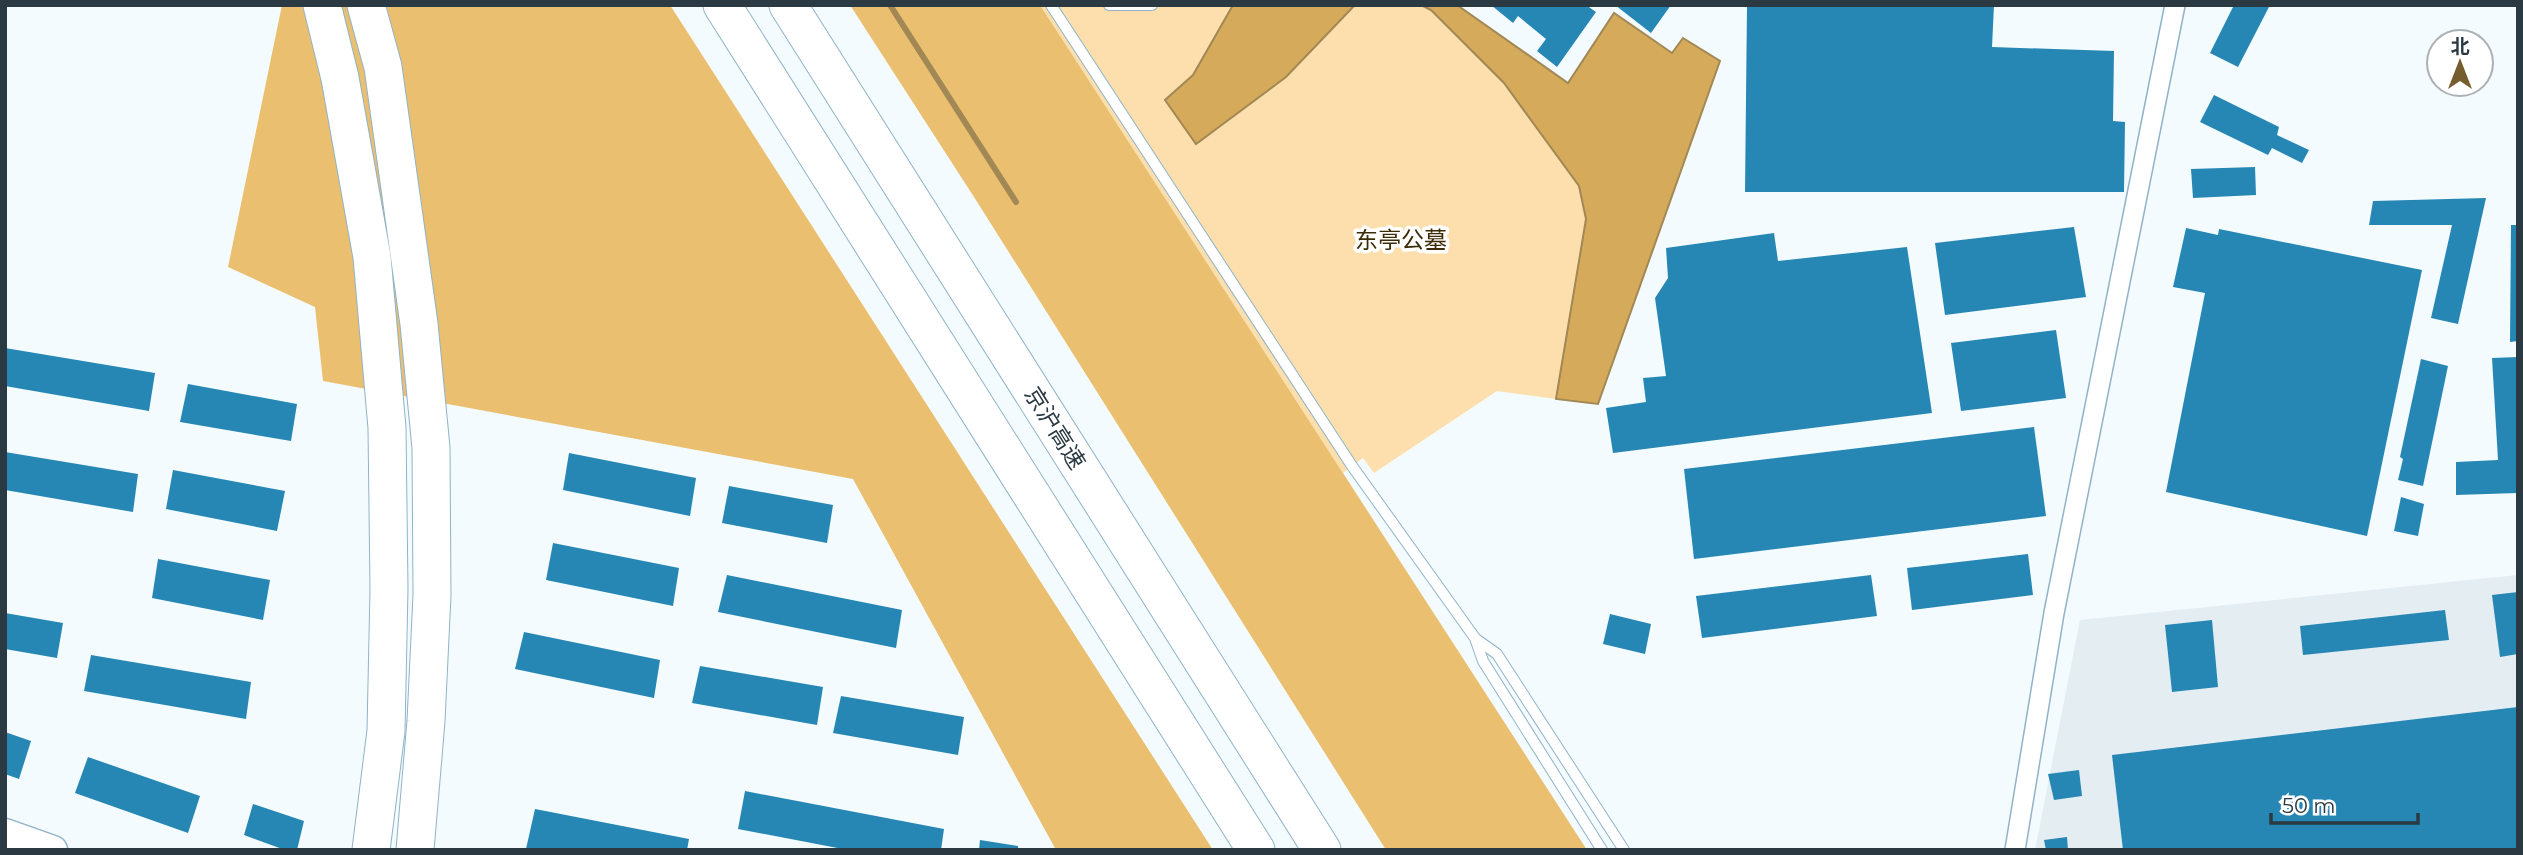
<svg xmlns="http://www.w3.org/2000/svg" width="2523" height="855" viewBox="0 0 2523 855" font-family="Montserrat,'Noto Sans SC',sans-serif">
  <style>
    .built { fill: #e3edf2 }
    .green { fill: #fcdfac }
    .forest { fill: #eabf70 }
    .water { fill: #d5aa5b; stroke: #a28854; stroke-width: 2 }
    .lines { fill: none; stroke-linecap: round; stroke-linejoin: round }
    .stream { stroke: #a28854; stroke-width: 6 }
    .building { fill: #2687b4 }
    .lane-casing { stroke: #90b3c7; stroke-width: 12 }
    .street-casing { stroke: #90b3c7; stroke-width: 22 }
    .secondary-casing { stroke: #90b3c7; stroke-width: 31 }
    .highway-casing { stroke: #90b3c7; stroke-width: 39 }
    .lane { stroke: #fff; stroke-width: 10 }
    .street { stroke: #fff; stroke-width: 19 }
    .secondary { stroke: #fff; stroke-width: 28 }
    .highway { stroke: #fff; stroke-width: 37 }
    .labels { text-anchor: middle; stroke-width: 7; stroke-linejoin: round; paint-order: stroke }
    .park-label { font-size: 23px; fill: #3d2c08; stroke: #fff }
    .street-label { font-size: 23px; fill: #2b3a42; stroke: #fff }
  </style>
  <rect width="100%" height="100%" fill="#f3fbff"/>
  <polygon class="built" points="2518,575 2518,850 2035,850 2080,620"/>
  <polygon class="green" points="1040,5 1233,5 1193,75 1165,99 1286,77 1355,5 1421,5 1431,10 1504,83 1579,186 1586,219 1556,399 1497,391 1374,473 1363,458 1343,473"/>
  <g class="forest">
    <polygon points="282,5 670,5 1213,850 1056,850 853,479 323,381 315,307 228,267"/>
    <polygon points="850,5 1040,5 1587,850 1386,850 974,197"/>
  </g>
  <g class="water">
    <polygon points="1233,5 1355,5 1286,77 1196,144 1165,100 1193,75"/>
    <polygon points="1421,5 1457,5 1568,83 1614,13 1672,53 1683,38 1720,61 1598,404 1556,399 1586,219 1579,186 1504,83 1431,10"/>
  </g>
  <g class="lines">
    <polyline class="stream" points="890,5 1016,202"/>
  </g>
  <g class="building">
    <polygon points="1491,5 1586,5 1596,12 1557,67 1537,51 1546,39 1518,16 1513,23"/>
    <polygon points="1615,5 1671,5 1651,33"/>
    <polygon points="1747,5 1994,5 1992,47 2114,51 2113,121 2125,122 2124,192 1745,192"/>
    <polygon points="2234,5 2270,5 2238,67 2210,53"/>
    <polygon points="2214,95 2279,127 2277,135 2309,150 2302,163 2272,148 2268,155 2200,122"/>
    <polygon points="2255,167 2256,195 2193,198 2191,169"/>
    <polygon points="2486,198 2458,324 2431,318 2452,225 2369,225 2373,201"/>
    <polygon points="2511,225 2518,225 2518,341 2510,342"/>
    <polygon points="2074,227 2086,297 1945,315 1935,243"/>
    <polygon points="2186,228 2218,235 2219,229 2422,270 2367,536 2166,492 2205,293 2173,287"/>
    <polygon points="1774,233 1778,261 1907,247 1932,413 1613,453 1606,408 1646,402 1643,378 1666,376 1655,298 1668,278 1666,248"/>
    <polygon points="2056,330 2066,398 1961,411 1951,343"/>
    <polygon points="5,348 155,373 149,411 5,386"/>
    <polygon points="2518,357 2518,493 2456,495 2456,462 2498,460 2492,358"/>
    <polygon points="2421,359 2448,366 2423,486 2398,480 2403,459 2400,457"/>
    <polygon points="188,384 297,404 291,441 180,422"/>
    <polygon points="2034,427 2046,516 1694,559 1684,469"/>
    <polygon points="5,452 138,474 133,512 5,490"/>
    <polygon points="569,453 696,478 690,516 563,490"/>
    <polygon points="173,470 285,491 277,531 166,509"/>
    <polygon points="729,486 833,505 827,543 722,523"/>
    <polygon points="2401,497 2424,504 2418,536 2394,531"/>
    <polygon points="553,543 679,568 673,606 546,580"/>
    <polygon points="2028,554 2033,595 1912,610 1907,568"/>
    <polygon points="158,559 270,580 263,620 152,598"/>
    <polygon points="727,575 902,610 896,648 718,612"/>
    <polygon points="1871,575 1877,616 1702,638 1696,596"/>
    <polygon points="2518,592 2518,654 2500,657 2492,595"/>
    <polygon points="2445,610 2449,640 2303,655 2300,626"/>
    <polygon points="5,613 63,623 57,658 5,649"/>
    <polygon points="1610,614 1651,624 1645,654 1603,644"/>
    <polygon points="2212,620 2218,687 2172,692 2165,625"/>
    <polygon points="524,632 660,660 654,698 515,669"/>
    <polygon points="91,655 251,682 246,719 84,691"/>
    <polygon points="700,666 823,687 817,725 692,703"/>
    <polygon points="841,696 964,717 958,755 833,733"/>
    <polygon points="2518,707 2518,850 2123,850 2112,755"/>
    <polygon points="5,732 31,741 19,779 5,774"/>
    <polygon points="88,757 200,796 188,833 75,793"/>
    <polygon points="2079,770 2082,796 2054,800 2048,774"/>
    <polygon points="745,791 944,829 941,850 848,850 738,829"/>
    <polygon points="253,804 304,821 297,850 285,850 244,835"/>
    <polygon points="535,809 689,839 687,850 526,849"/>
    <polygon points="2067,837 2068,850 2046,850 2044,840"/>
    <polygon points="980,840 1018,846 1018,850 979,850"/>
  </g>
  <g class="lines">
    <g class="lane-casing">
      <g id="lane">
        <polyline points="1051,5 1352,466 1475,638 1483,661 1602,850"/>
        <polyline points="1109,5 1152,5"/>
        <polyline points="1476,639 1497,654 1624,850"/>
      </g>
    </g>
    <g class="street-casing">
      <polyline id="street" points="2015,850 2054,613 2175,5"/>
    </g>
    <g class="secondary-casing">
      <polyline id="secondary" points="5,833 53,850"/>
    </g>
    <g class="highway-casing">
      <g id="highway">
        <polyline points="322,5 340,78 372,257 387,428 389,589 386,731 371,850"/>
        <polyline points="366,5 383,67 419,324 431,448 432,595 426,721 415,850"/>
        <polyline points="722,5 1256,850"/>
        <polyline points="788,5 1322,850"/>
      </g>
    </g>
    <use href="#lane" class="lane"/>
    <use href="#street" class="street"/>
    <use href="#secondary" class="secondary"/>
    <use href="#highway" class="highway"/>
  </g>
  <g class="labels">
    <g class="park-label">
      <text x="1401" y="248">东亭公墓</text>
    </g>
    <g class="street-label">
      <text transform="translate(1055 428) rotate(58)" y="8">京沪高速</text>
    </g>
  </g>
  <rect width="2523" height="855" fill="none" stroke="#2b3a42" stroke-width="14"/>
  <g transform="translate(2460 63)"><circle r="33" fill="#ffffff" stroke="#aab0b3" stroke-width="2"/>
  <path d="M0-5L12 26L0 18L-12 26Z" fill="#765d2e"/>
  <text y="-10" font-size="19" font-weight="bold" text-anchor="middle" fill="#2b3a42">北</text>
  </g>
  <path d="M2271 813v10h147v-10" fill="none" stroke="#2b3a42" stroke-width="3.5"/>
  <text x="2282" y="813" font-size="21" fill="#2b3a42" stroke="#ffffff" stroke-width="5" paint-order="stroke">50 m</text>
</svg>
